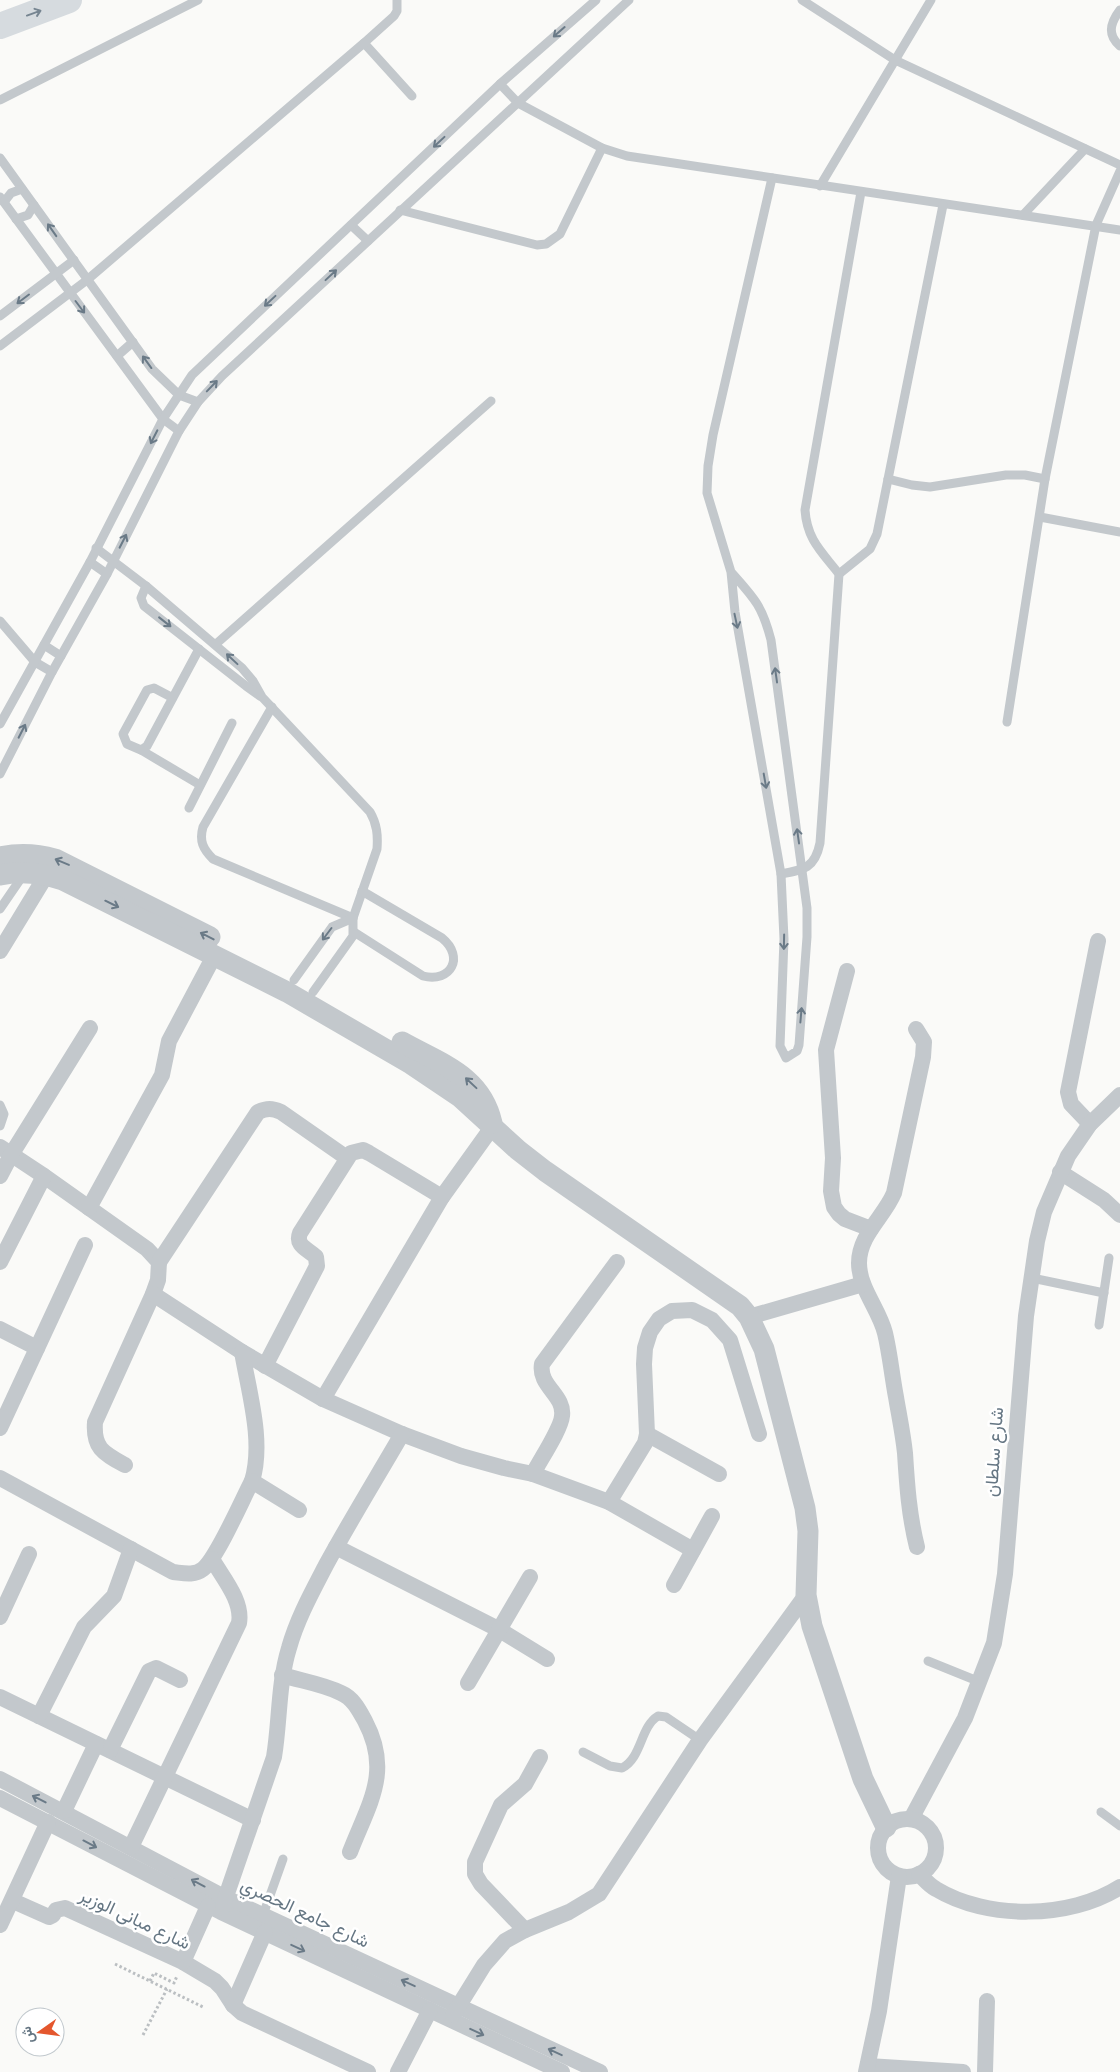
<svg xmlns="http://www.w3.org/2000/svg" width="1120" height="2072" viewBox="0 0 1120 2072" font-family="Montserrat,Vazirmatn,sans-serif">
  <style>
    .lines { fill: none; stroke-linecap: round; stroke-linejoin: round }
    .path { stroke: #bbbfc2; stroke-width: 3; stroke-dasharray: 2.5 2.5; stroke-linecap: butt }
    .service { stroke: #c3c8cc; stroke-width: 9 }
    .minor { stroke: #c3c8cc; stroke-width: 16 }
    .tertiary { stroke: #c3c8cc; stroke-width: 21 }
    .primary { stroke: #d6dbdf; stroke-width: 26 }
    .oneway { stroke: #768591 }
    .oneway2 { stroke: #6a7a87 }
    .labels { text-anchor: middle; stroke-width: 5; stroke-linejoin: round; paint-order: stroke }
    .street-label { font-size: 18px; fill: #657683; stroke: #fff }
  </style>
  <rect width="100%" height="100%" fill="#fafaf8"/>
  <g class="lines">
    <g class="path">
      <polyline points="115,1964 203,2007"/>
      <polyline points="150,1981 154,1973 174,1983 177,1976"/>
      <polyline points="143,2035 167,1989"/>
    </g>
    <g class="service">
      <polyline points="802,0 895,60 1120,165"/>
      <path d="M1120 10C1110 23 1107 35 1120 46"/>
      <polyline points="364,43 412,96"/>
      <polyline points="500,84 518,103 602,148 627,156 1120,230"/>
      <polyline points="0,100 198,0"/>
      <polyline points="0,158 152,369 179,395 198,402"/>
      <polyline points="820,186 931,0"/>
      <polyline points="0,197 163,419 179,431"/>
      <polyline points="4,202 11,193 22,189"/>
      <polyline points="400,210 537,245 546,244 560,234 602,148"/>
      <polyline points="1023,215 1085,149"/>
      <polyline points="16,219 28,215 34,205"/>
      <polyline points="351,225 368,241"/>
      <polyline points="0,316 74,260"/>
      <polyline points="0,346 87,280 364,43 394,16 397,11 397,0"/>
      <polyline points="117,356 133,342"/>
      <polyline points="888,479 912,485 930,487 1006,475 1025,475 1045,479"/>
      <polyline points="1040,517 1120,532"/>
      <path d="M96 548 146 586 242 668 253 681 262 697 370 812C377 824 378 835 377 849L353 918V936L313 992"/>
      <polyline points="90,562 107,574"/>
      <path d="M731 572C754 598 762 605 771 640L807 908V937L799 1045 797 1051 786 1058 780 1046 784 939 781 874 735 612 731 572 707 493 708 466 713 435 772 178"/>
      <polyline points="839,574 870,549 877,534 943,205"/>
      <polyline points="146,586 141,598 144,606 246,686 260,696"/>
      <polyline points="0,621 35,662 52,672"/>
      <polyline points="216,644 491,401"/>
      <polyline points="44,645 61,656"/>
      <polyline points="173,698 154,688 147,690 123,734 127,744 141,750 147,746 199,649"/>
      <path d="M272 707 203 827C199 841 203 849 213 859L353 918"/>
      <polyline points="1007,722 1045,479 1096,225 1120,171"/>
      <polyline points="0,724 90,562 163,419 192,375 500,84 596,0"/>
      <polyline points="141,750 200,785"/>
      <polyline points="0,774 52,672 107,574 179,431 198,402 222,376 629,0"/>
      <polyline points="189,808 232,723"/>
      <path d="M781 874C804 870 815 868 820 843L839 574C822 552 807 540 805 510L861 192"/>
      <polyline points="0,909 24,874"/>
      <path d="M354 932 423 976C451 983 465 957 442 938L362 891"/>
      <polyline points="294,980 332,927 353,918"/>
      <polyline points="0,1105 4,1114 0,1126"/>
      <polyline points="1032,1278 1104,1293"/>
      <polyline points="1099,1325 1109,1258"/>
      <polyline points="928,1661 980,1682"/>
      <path d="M583 1752 610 1766 622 1768C642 1758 640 1727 658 1716L666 1717 700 1740"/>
      <polyline points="1101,1812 1120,1826"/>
      <polyline points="263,1915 283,1859"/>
    </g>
    <g class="minor">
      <polyline points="0,951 47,874"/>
      <polyline points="847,971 826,1050 833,1158 831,1191 834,1207 839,1214 845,1219 871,1229"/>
      <path d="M916 1029 924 1042 923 1057 894 1193C884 1217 859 1235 859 1263 859 1288 879 1309 885 1333 890 1354 892 1376 896 1397 899 1415 903 1434 905 1453 907 1485 909 1515 917 1547"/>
      <polyline points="1090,1124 1071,1104 1068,1092 1098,941"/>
      <path d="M0 1147 44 1176 147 1249 159 1262 158 1280 153 1294 95 1422C93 1448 103 1453 125 1465"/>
      <polyline points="1060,1172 1104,1200 1120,1215"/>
      <polyline points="0,1176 11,1155 90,1028"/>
      <polyline points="89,1208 162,1075 169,1041 214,956"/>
      <polyline points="0,1262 44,1176"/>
      <path d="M159 1262 258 1112C267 1108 272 1108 281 1112L347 1158"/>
      <polyline points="153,1294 242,1352 323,1399 402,1434 461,1456 504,1468 533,1474 609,1502 693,1550"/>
      <polyline points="749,1317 863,1284"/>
      <polyline points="0,1329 37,1348"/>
      <path d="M265 1366 317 1266 316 1257C308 1249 295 1246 300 1233L351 1153 363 1150 369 1153 442 1197"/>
      <polyline points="323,1399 442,1197 493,1126"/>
      <polyline points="0,1428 85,1245"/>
      <polyline points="647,1434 719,1474"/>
      <path d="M533 1474C540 1460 561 1429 562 1416 565 1395 538 1386 542 1364L617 1262"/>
      <path d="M0 1478 173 1572C183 1573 194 1576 203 1569 217 1558 242 1500 252 1481 264 1442 249 1393 242 1352"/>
      <polyline points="252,1481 299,1510"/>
      <polyline points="609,1502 645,1443 647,1434 644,1364 645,1348 650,1332 659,1319 672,1311 692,1310 712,1320 730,1340 759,1434"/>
      <polyline points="336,1547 498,1629 547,1659"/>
      <polyline points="674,1585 712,1516"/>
      <polyline points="0,1617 29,1554"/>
      <path d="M282 1675C301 1681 323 1684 341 1693 353 1698 359 1710 365 1721 392 1772 369 1803 350 1852"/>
      <polyline points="468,1683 530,1577"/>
      <polyline points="0,1697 253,1820"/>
      <polyline points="39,1716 84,1627 114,1596 131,1549"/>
      <polyline points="110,1750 149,1671 156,1668 180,1680"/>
      <polyline points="0,1779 226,1898 600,2072"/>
      <polyline points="0,1798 221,1912 562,2072"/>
      <polyline points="64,1811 96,1744"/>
      <polyline points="911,1819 965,1718 994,1643 1005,1574 1026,1316 1037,1241 1044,1212 1068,1156 1090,1124 1120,1095"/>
      <circle cx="907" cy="1848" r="29"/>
      <path d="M131 1847 239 1623C243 1601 223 1578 212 1559"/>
      <path d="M919 1874C924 1879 930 1886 936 1889 987 1920 1070 1919 1120 1887"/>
      <polyline points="13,1901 49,1917 53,1915 56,1910 65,1908 183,1962 215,1981 222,1988 233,2005 242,2013 368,2072"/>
      <path d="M222 1908 274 1757C280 1721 278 1684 289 1648 297 1619 312 1592 326 1565 350 1521 377 1477 402 1434"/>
      <polyline points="0,1925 48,1822"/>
      <polyline points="525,1930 481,1884 475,1874 475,1862 501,1805 525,1784 540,1757"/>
      <polyline points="183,1962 208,1906"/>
      <polyline points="233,2005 265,1932"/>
      <polyline points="453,2015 484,1965 505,1941 525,1930 569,1912 599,1894 700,1740 806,1595"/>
      <polyline points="868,2066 963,2072"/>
      <polyline points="398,2072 430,2010"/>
      <polyline points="866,2072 879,2011 899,1876"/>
      <polyline points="985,2072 987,2001"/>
    </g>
    <g class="tertiary">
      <path d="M0 857C19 853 37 854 55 859L210 937"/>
      <path d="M0 875C22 870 42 873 63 880L287 992 411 1064 460 1097 518 1150 545 1171 740 1306 749 1317 764 1349 805 1508 808 1531 806 1595 812 1626 863 1779 886 1827"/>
      <path d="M402 1042C441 1064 481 1075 492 1123"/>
    </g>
    <polyline class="primary" points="0,26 69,0"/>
  </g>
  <defs><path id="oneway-shaft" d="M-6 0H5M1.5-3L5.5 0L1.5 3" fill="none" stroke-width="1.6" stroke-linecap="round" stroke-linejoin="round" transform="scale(1.25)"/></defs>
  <use class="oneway" href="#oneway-shaft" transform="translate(34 13) rotate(-20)"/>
  <g class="oneway2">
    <use href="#oneway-shaft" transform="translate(559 32) rotate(139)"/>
    <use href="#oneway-shaft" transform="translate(439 142) rotate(137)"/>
    <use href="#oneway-shaft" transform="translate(52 230) rotate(-125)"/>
    <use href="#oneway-shaft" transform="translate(331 275) rotate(-43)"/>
    <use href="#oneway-shaft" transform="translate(23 299) rotate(143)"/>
    <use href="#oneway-shaft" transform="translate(270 301) rotate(137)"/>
    <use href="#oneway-shaft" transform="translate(80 307) rotate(53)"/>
    <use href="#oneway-shaft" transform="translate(147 362) rotate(-126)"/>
    <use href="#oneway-shaft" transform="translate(212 386) rotate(-46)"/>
    <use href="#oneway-shaft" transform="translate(154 437) rotate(117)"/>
    <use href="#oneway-shaft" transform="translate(123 541) rotate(-63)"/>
    <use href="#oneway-shaft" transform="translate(736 621) rotate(78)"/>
    <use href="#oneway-shaft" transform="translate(165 622) rotate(38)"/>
    <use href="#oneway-shaft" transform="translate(232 659) rotate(-137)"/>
    <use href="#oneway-shaft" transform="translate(776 675) rotate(-98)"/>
    <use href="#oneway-shaft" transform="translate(22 731) rotate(-63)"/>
    <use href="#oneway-shaft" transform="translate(765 781) rotate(80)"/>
    <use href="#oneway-shaft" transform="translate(798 836) rotate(-98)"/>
    <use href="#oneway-shaft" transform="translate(62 862) rotate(-157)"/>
    <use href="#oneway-shaft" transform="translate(112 904) rotate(26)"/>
    <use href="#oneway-shaft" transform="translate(327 934) rotate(127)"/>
    <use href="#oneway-shaft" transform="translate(207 936) rotate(-153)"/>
    <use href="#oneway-shaft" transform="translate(784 942) rotate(91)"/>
    <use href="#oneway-shaft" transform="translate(801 1015) rotate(-85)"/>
    <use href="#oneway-shaft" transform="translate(471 1083) rotate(-137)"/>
    <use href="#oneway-shaft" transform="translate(39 1799) rotate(-153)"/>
    <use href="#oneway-shaft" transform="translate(90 1844) rotate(28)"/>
    <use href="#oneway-shaft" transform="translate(198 1883) rotate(-152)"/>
    <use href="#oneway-shaft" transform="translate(298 1948) rotate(25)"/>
    <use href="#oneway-shaft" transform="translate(408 1983) rotate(-155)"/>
    <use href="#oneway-shaft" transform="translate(477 2032) rotate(25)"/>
    <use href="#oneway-shaft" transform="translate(555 2052) rotate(-155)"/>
  </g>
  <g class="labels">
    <g class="street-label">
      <text transform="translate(994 1452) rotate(-86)" y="6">شارع سلطان</text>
      <text transform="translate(305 1913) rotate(25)" y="6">شارع جامع الحصري</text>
      <text transform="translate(135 1919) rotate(25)" y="6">شارع مبانى الوزير</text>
    </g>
  </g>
  <g transform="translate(40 2032) rotate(256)"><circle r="24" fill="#ffffff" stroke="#c1c8cd"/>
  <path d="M0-4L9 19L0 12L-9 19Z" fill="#e4572e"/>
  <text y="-8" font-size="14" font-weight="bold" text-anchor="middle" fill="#657683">ش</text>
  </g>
</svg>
